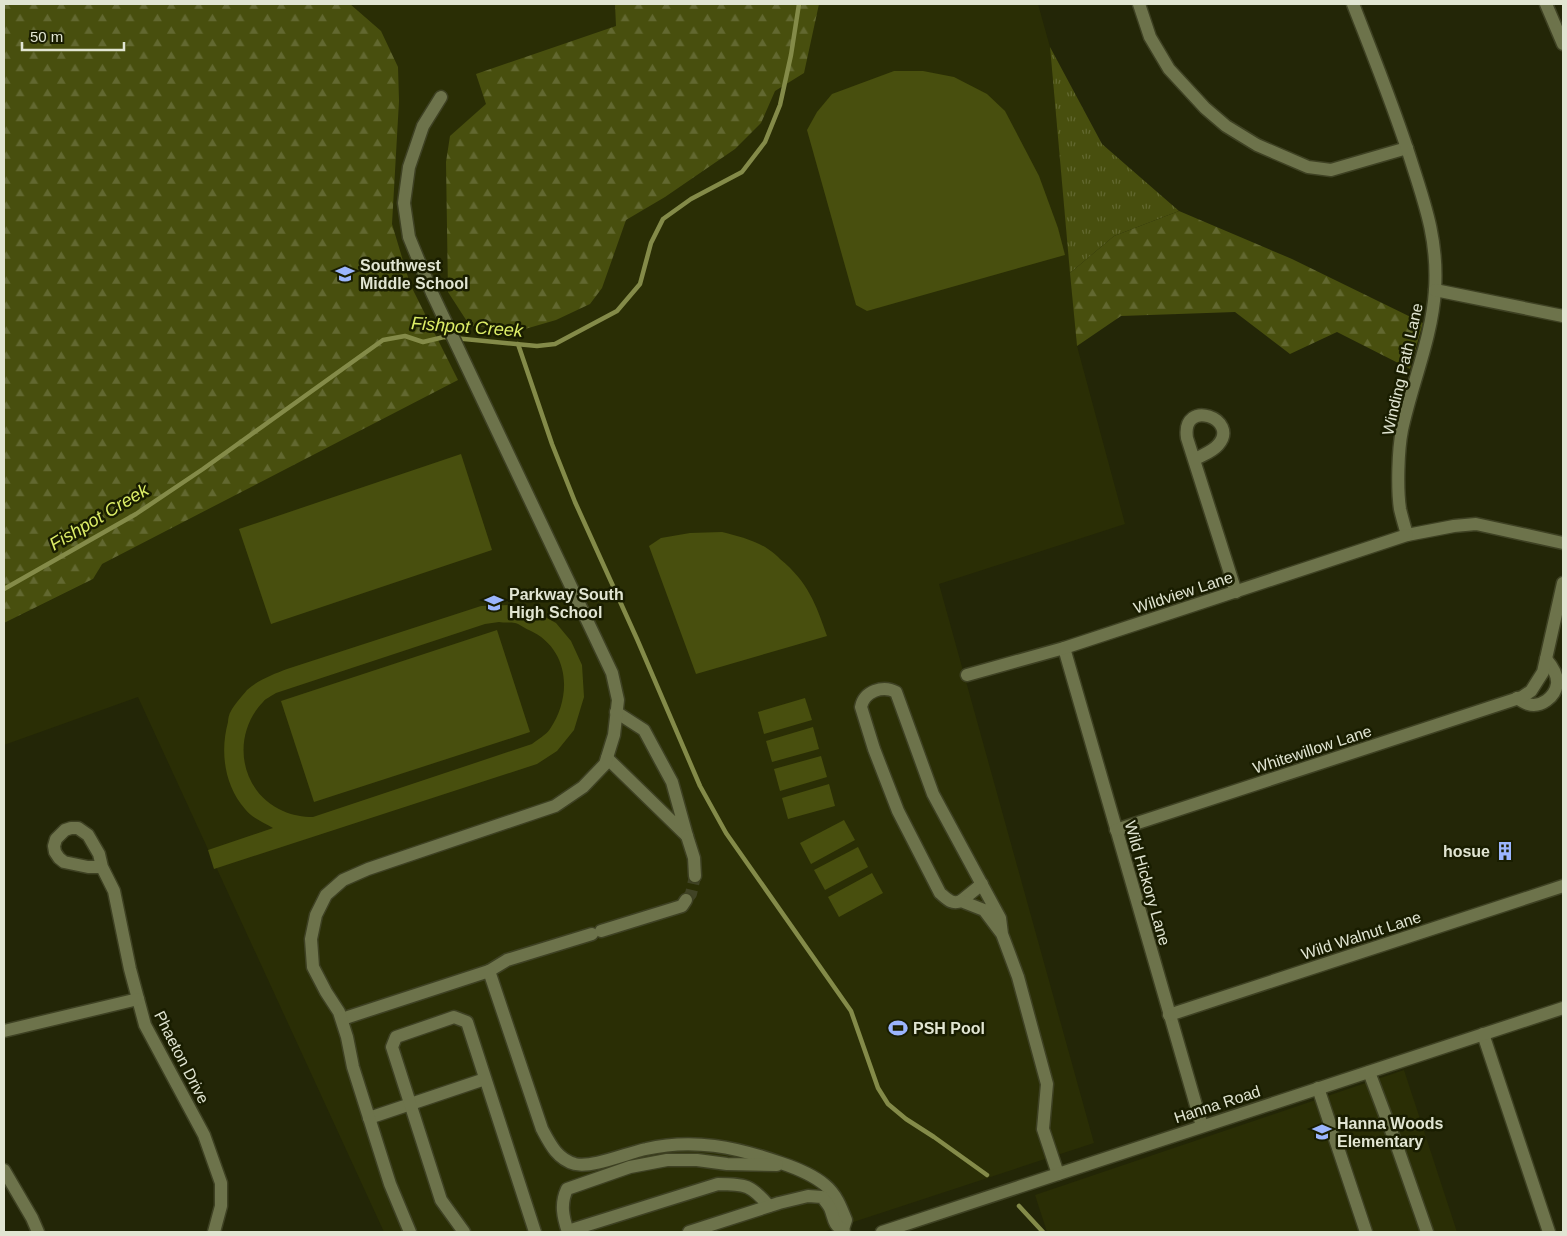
<svg xmlns="http://www.w3.org/2000/svg" width="1567" height="1236" viewBox="0 0 1567 1236" font-family="Helvetica,sans-serif">
  <style>
    .built { fill: #2a2e05 }
    .grass { fill: url(#grass-tufts) }
    .forest { fill: url(#forest-firs) }
    .pitch { fill: #484f0e; fill-rule: evenodd }
    .lines { fill: none; stroke-linecap: round; stroke-linejoin: round }
    .stream { stroke: #848b49; stroke-width: 4.5 }
    .minor-tunnel { stroke: #404325; stroke-width: 12; stroke-dasharray: 12 6; stroke-linecap: butt }
    .minor-casing { stroke: #3e4123; stroke-width: 15 }
    .minor { stroke: #6d734b; stroke-width: 12 }
    .labels { text-anchor: middle; stroke-width: 5; stroke-linejoin: round; paint-order: stroke }
    .poi-label { font-size: 16px; font-weight: bold; fill: #e1e5d2; stroke: #191d00; text-anchor: start }
    .street-label { font-size: 16px; fill: #e1e5d2; stroke: #191d00 }
    .water-label { font-size: 18px; font-style: italic; fill: #ddee67; stroke: #191d00 }
  </style>
  <defs>
    <pattern id="grass-tufts" width="24" height="20" patternUnits="userSpaceOnUse" patternTransform="scale(1.25)"><rect width="24" height="20" fill="#484f0e"/><path d="M3 7l-1-3M5 7V3M7 7l1-3M15 17l-1-3M17 17v-4M19 17l1-3" fill="none" stroke="#626830"/></pattern>
    <pattern id="forest-firs" width="22" height="20" patternUnits="userSpaceOnUse" patternTransform="scale(1.25)"><rect width="22" height="20" fill="#484f0e"/><path d="M5 1l3.5 6h-7zM16 11l3.5 6h-7z" fill="#626830"/></pattern>
  </defs>
  <rect width="100%" height="100%" fill="#232607"/>
  <g class="built">
    <polygon points="4,4 1038,4 1050,47 1077,346 1125,524 939,584 1094,1143 823,1232 384,1232 138,697 4,745 4,623 93,579"/>
    <polygon points="1404,1070 1457,1232 1047,1232 1035,1195"/>
  </g>
  <polygon class="grass" points="1050,47 1102,144 1179,211 1114,236 1070,273"/>
  <g class="forest">
    <polygon points="4,4 350,4 381,31 398,67 399,101 392,224 410,284 458,380 102,564 93,579 4,623"/>
    <polygon points="615,4 819,4 804,73 775,91 761,123 735,149 665,197 626,220 602,288 590,304 556,320 525,329 470,326 448,292 446,162 450,136 486,104 476,74 616,26"/>
    <polygon points="1179,211 1292,259 1423,323 1410,369 1337,332 1290,354 1235,312 1121,316 1077,346 1070,273 1114,236"/>
  </g>
  <g class="pitch">
    <polygon points="894,71 923,71 954,77 987,94 1005,111 1039,176 1058,228 1065,255 867,311 856,305 807,130 817,112 832,94"/>
    <polygon points="461,454 492,550 271,624 239,529"/>
    <path d="M722 532C737 536 755 540 768 549 773 552 777 556 780 559 808 582 816 604 827 636L696 674 649 546 661 538 690 533Z"/>
    <path d="M514 605 534 611 556 623 571 641 582 665 584 697 574 730 557 751 537 764 214 869 208 850 273 828C263 822 252 818 245 809 224 785 220 751 228 722 228 719 229 714 231 711 234 705 242 696 247 690 258 680 274 674 287 669L481 606ZM499 622C504 623 510 622 515 623 520 624 524 628 529 630 569 648 573 695 550 729 546 735 538 739 532 744L313 817C303 817 292 815 283 811 239 792 231 735 263 702 266 698 272 696 276 693L485 624Z"/>
    <polygon points="497,630 530,732 314,802 281,701"/>
    <polygon points="805,698 812,720 764,734 758,712"/>
    <polygon points="813,727 819,749 772,762 766,741"/>
    <polygon points="821,756 827,777 780,791 774,769"/>
    <polygon points="829,784 835,806 788,819 782,798"/>
    <polygon points="844,820 855,840 811,864 800,843"/>
    <polygon points="858,847 868,867 825,890 814,870"/>
    <polygon points="872,873 883,893 839,917 828,897"/>
  </g>
  <g class="lines">
    <g class="stream">
      <polyline points="518,344 552,444 575,502 637,639 700,786 726,833 851,1011 878,1088 888,1104 906,1119 934,1137 987,1175"/>
      <polyline points="4,589 136,514 203,469 383,340 405,336 423,342 444,337 537,346 555,344 617,311 640,284 651,243 663,219 691,199 742,172 765,142 780,105 791,55 799,4"/>
      <polyline points="1019,1206 1043,1232"/>
    </g>
    <polyline class="minor-tunnel" points="686,900 691,894 695,876"/>
    <g class="minor-casing">
      <g id="minor">
        <polyline points="1139,4 1150,37 1169,69 1205,108 1226,126 1257,145 1308,167 1331,170 1407,148"/>
        <path d="M1353 4C1374 58 1396 112 1413 167 1427 210 1438 244 1435 290 1432 338 1412 383 1402 430 1398 450 1397 489 1400 509 1402 518 1405 527 1407 535L1454 526 1476 524 1563 543"/>
        <polyline points="1546,4 1563,44"/>
        <polyline points="1435,290 1563,316"/>
        <path d="M1194 460C1202 455 1212 452 1218 445 1241 419 1181 397 1187 438L1236 592"/>
        <polyline points="1064,648 1202,1126"/>
        <polyline points="967,675 1064,648 1407,535"/>
        <path d="M1517 698C1520 700 1524 703 1528 704 1541 708 1555 697 1557 684 1558 675 1552 666 1546 659"/>
        <polyline points="607,758 687,836 672,782 644,730 616,712"/>
        <polyline points="1116,830 1522,697 1531,691 1543,672 1563,583"/>
        <polyline points="687,836 694,858 695,876"/>
        <polyline points="102,867 88,867 64,862 59,858 55,852 54,846 56,839 65,830 71,828 78,828 88,835 99,854 102,867 114,891 130,969 145,1025 204,1135 221,1183 221,1206 214,1232"/>
        <polyline points="961,901 982,884"/>
        <polyline points="601,931 682,906 686,900"/>
        <path d="M1002 934 984 910 961 901C952 905 947 899 940 893L898 811 874 749 861 707C864 691 883 685 896 692L933 794 1000 918 1002 934 1018 977 1047 1084 1043 1129 1058 1174"/>
        <polyline points="489,971 507,960 592,934"/>
        <polyline points="1169,1015 1563,886"/>
        <path d="M342 1019 489 971 542 1129C550 1144 557 1159 575 1164 593 1168 627 1153 646 1149 693 1138 736 1147 781 1163 796 1168 812 1174 825 1185 836 1194 841 1207 846 1220L843 1229"/>
        <polyline points="4,1031 138,999"/>
        <polyline points="1483,1034 1549,1232"/>
        <polyline points="1369,1072 1398,1149 1427,1232"/>
        <polyline points="1318,1088 1366,1232"/>
        <polyline points="369,1118 485,1079"/>
        <polyline points="4,1170 32,1218 38,1232"/>
        <path d="M568 1231 718 1184C746 1184 751 1185 769 1206"/>
        <polyline points="410,1232 390,1184 353,1067 347,1037 339,1012 326,992 313,967 311,939 316,915 326,895 343,880 368,869 555,806 583,787 605,764 614,735 618,700 612,673 476,386 432,293 409,237 404,203 409,167 423,126 441,97"/>
        <polyline points="464,1232 441,1200 392,1047 396,1037 454,1017 467,1022 535,1232"/>
        <path d="M568 1232C563 1217 560 1204 567 1189L630 1167 667 1160H697L727 1164 777 1165"/>
        <path d="M689 1232 779 1203 808 1196 822 1197C825 1201 828 1204 830 1208 834 1217 833 1226 843 1229L844 1232"/>
        <polyline points="882,1232 1563,1008"/>
      </g>
    </g>
    <use href="#minor" class="minor"/>
  </g>
  <defs>
    <g id="school-bare" transform="scale(1.5)"><path d="M0-5L7-2L0 1L-7-2ZM-4 1L0 2.5L4 1V4Q0 6-4 4Z" fill="#9bb5fd" stroke="#191d00" stroke-width="2.5" paint-order="stroke"/></g>
    <g id="building-bare" transform="scale(1.5)"><path d="M-4-6H4V6H1V3H-1V6H-4ZM-2.5-4.3h1.7v1.8h-1.7ZM.8-4.3h1.7v1.8H.8ZM-2.5-1h1.7V.8h-1.7ZM.8-1h1.7V.8H.8Z" fill="#9bb5fd" stroke="#191d00" stroke-width="2.5" paint-order="stroke"/></g>
    <g id="stadium-bare" transform="scale(1.5)"><path d="M0-5a6.5 5 0 1 0 0 10a6.5 5 0 1 0 0-10ZM-3.5-1.8h7v3.6h-7Z" fill="#9bb5fd" stroke="#191d00" stroke-width="2.5" paint-order="stroke"/></g>
  </defs>
  <g fill-rule="evenodd">
    <use href="#school-bare" x="345" y="274"/>
    <use href="#school-bare" x="494" y="603"/>
    <use href="#building-bare" x="1505" y="851"/>
    <use href="#stadium-bare" x="898" y="1028"/>
    <use href="#school-bare" x="1322" y="1132"/>
  </g>
  <g class="labels">
    <g class="poi-label">
      <text x="360" y="271">Southwest<tspan x="360" dy="18">Middle School</tspan></text>
      <text x="509" y="600">Parkway South<tspan x="509" dy="18">High School</tspan></text>
      <text x="1490" y="857" text-anchor="end">hosue</text>
      <text x="913" y="1034">PSH Pool</text>
      <text x="1337" y="1129">Hanna Woods<tspan x="1337" dy="18">Elementary</tspan></text>
    </g>
    <g class="street-label">
      <text transform="translate(1402 369) rotate(-77)" y="6">Winding Path Lane</text>
      <text transform="translate(1183 592) rotate(-18)" y="6">Wildview Lane</text>
      <text transform="translate(1312 749) rotate(-18)" y="6">Whitewillow Lane</text>
      <text transform="translate(1148 883) rotate(74)" y="6">Wild Hickory Lane</text>
      <text transform="translate(1361 935) rotate(-18)" y="6">Wild Walnut Lane</text>
      <text transform="translate(182 1057) rotate(63)" y="6">Phaeton Drive</text>
      <text transform="translate(1217 1104) rotate(-18)" y="6">Hanna Road</text>
    </g>
    <g class="water-label">
      <text transform="translate(467 327) rotate(4)" y="6">Fishpot Creek</text>
      <text transform="translate(99 517) rotate(-31)" y="6">Fishpot Creek</text>
    </g>
  </g>
  <rect width="1567" height="1236" fill="none" stroke="#e1e5d2" stroke-width="10"/>
  <path d="M22 42v8h102v-8" fill="none" stroke="#e1e5d2" stroke-width="2.5"/>
  <text x="30" y="42" font-size="15" fill="#e1e5d2" stroke="#191d00" stroke-width="4" paint-order="stroke">50 m</text>
</svg>
